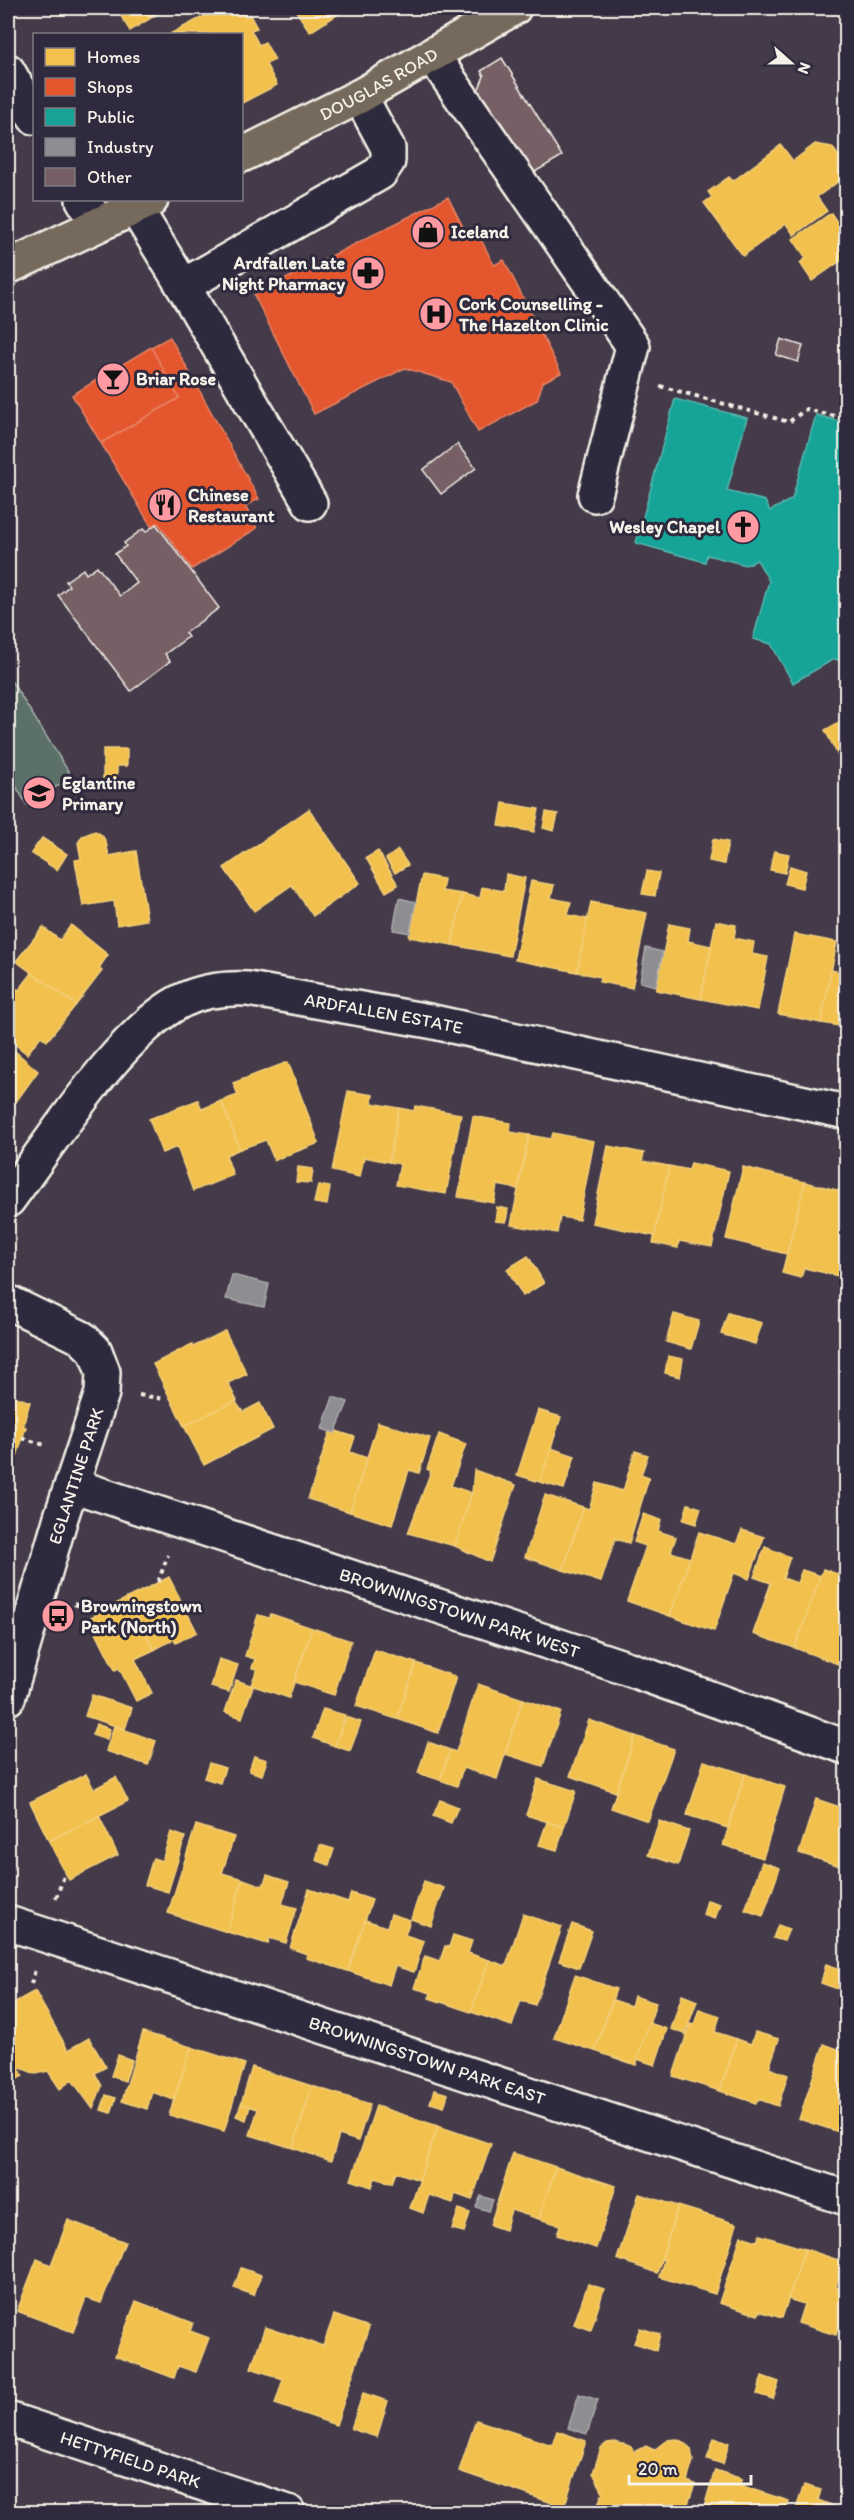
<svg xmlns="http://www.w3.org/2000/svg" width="854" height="2520" viewBox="0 0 854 2520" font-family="Itim,sans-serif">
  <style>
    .garden { fill: #5a7069; stroke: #a7b0a8; stroke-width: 1.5 }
    .homes { fill: #f2c14e; stroke: #f3cf7c; stroke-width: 1.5 }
    .shops { fill: #e4572e; stroke: #e98566; stroke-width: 1.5 }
    .public { fill: #17a398; stroke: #59bab0; stroke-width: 1.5 }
    .industry { fill: #8d8d92; stroke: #acabac; stroke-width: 1.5 }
    .building { fill: #765f65; stroke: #f4f1e8; stroke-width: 1.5 }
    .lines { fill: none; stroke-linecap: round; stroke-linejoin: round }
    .minor-casing { stroke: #f4f1e8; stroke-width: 38 }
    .major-casing { stroke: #f4f1e8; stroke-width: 38 }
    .path { stroke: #f4f1e8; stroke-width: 4; stroke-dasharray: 4.5 4.5; stroke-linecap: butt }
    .minor { stroke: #2f2a3d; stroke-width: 33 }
    .major { stroke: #766a5c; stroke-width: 33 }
    .labels { text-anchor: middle; stroke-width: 6; stroke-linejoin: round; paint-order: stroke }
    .street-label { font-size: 18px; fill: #f4f1e8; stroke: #2f2a3d }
    .poi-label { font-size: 18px; font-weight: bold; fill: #f4f1e8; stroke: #2f2a3d; text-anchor: start }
  </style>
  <rect width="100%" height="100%" fill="#443a49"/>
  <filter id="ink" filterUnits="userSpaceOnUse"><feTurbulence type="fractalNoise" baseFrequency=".0167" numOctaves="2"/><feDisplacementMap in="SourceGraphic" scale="12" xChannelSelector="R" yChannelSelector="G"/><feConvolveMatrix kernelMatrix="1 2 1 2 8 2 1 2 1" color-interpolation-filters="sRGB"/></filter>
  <g filter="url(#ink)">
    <polygon class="garden" points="12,682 72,777 27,805 8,773 8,685"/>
    <g class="homes">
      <polygon points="116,8 167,8 130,31"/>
      <polygon points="220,8 241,8 246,17 250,15 257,28 251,30 259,45 265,42 275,60 266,64 277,85 242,103 242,34 170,34"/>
      <polygon points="294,8 348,8 310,32"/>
      <polygon points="815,144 832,147 844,163 839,181 817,197 827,211 794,235 786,224 743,256 704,203 712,197 708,192 729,177 733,181 781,145 793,161"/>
      <polygon points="831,213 846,236 846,257 812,281 800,263 806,258 793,239"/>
      <polygon points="846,718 846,771 825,730"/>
      <polygon points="103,749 127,749 127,766 117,766 117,780 103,780"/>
      <polygon points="503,803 539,809 534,832 499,826"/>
      <polygon points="309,809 360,883 313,916 292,885 254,911 224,868"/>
      <polygon points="546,812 558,814 554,831 543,828"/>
      <polygon points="95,831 102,835 106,842 109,856 136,851 147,920 117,925 114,901 83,906 75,860 81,859 78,843 82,836"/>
      <polygon points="42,838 67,854 57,870 31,853"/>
      <polygon points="713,839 728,842 724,864 709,861"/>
      <polygon points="398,850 408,865 395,873 386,859"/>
      <polygon points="378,851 398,885 386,892 366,858"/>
      <polygon points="774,851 789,854 785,873 770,870"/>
      <polygon points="790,866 806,871 802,888 785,884"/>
      <polygon points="647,871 659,873 655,896 642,894"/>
      <polygon points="506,874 525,878 510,956 452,945 462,894 480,898 482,887 504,891"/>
      <polygon points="422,875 444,879 442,891 462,894 452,945 409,937"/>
      <polygon points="531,881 554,885 551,898 571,902 568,915 588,919 577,972 515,960"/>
      <polygon points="591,902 647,913 632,988 599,982 600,977 577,972"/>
      <polygon points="716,921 736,925 734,938 754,942 752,954 768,957 758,1010 701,999"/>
      <polygon points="669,924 690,928 688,941 711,946 701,999 656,990"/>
      <polygon points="71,925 108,955 99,968 102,971 76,1005 16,961 43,927 60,940"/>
      <polygon points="794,934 837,942 821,1023 778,1014"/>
      <polygon points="831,970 846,973 846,1027 821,1023"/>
      <polygon points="32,973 76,1005 47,1041 41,1036 27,1054 8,1039 8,984 19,990"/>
      <polygon points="8,1045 38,1071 8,1113"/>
      <polygon points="288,1062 319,1143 274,1160 266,1140 240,1149 221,1101 238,1095 233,1083"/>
      <polygon points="348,1091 373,1095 372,1103 399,1108 389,1162 364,1157 360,1177 332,1171"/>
      <polygon points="198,1100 202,1109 221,1101 240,1149 226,1155 233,1175 193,1191 177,1147 162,1153 149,1119"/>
      <polygon points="415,1106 461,1114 446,1194 396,1185 400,1164 389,1162 399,1108 414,1111"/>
      <polygon points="473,1116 511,1123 510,1132 529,1135 518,1189 497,1185 494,1203 458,1197"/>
      <polygon points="553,1133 594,1141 579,1220 560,1217 557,1233 511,1225 529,1135 551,1139"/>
      <polygon points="608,1146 644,1153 642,1161 669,1166 655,1236 592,1223"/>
      <polygon points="691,1163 729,1171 712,1247 679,1241 678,1248 653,1243 669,1166 689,1170"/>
      <polygon points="298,1167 313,1169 311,1183 296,1182"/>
      <polygon points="743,1167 805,1182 787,1254 726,1239"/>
      <polygon points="805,1182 841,1191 840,1196 846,1198 846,1264 843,1277 804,1268 801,1278 782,1273"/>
      <polygon points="318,1185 330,1187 327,1205 314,1203"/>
      <polygon points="497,1207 508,1209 506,1222 495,1221"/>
      <polygon points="528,1256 544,1283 523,1296 507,1269"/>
      <polygon points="728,1313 762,1323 755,1344 721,1334"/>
      <polygon points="674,1314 699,1321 691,1349 666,1342"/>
      <polygon points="225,1331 247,1374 228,1383 237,1401 184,1426 153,1364 192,1344 193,1347"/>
      <polygon points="668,1356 683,1359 680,1377 665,1373"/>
      <polygon points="8,1394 30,1402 23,1426 26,1427 14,1466 8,1464"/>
      <polygon points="235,1401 243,1412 260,1403 273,1429 204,1465 184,1426"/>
      <polygon points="538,1410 561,1417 540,1482 517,1475"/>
      <polygon points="378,1422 430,1438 419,1473 409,1470 392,1525 350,1512"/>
      <polygon points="336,1431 355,1437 350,1452 367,1458 350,1512 308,1499 330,1432 335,1433"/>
      <polygon points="439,1434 466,1444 451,1486 472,1493 455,1546 408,1533 431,1471 427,1469"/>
      <polygon points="551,1448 575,1456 564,1489 540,1482"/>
      <polygon points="635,1451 648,1455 641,1475 649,1478 629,1543 615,1539 601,1582 563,1570 583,1507 589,1509 597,1483 623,1491"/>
      <polygon points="474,1470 516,1485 490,1562 455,1546 472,1493"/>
      <polygon points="545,1495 583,1507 563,1570 525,1557"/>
      <polygon points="688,1504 701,1508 696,1524 683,1520"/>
      <polygon points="643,1514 661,1520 658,1531 676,1537 671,1552 690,1558 670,1616 627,1601 646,1546 634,1542"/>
      <polygon points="742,1530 764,1537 749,1579 734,1573 714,1631 670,1616 699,1532 736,1544"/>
      <polygon points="765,1547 790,1557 783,1578 797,1583 802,1570 821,1576 795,1648 753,1634 771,1583 754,1577"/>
      <polygon points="823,1569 846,1577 846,1641 838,1664 795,1648"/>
      <polygon points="169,1577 197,1632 176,1643 174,1639 154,1650 127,1598"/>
      <polygon points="127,1598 154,1650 135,1659 152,1693 136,1701 119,1668 115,1670 89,1618"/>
      <polygon points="271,1614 312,1628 289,1698 251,1685 257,1669 252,1668 255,1659 245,1656 258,1615 269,1618"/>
      <polygon points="312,1628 351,1641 334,1695 294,1682"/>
      <polygon points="375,1650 416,1663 397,1719 356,1706"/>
      <polygon points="219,1659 238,1665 229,1692 211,1687"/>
      <polygon points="416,1663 456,1677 438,1733 397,1719"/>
      <polygon points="236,1680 253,1686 242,1718 225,1712"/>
      <polygon points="478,1684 523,1699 497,1779 463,1768 457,1786 440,1780 450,1750 456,1752"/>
      <polygon points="92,1695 132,1708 125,1729 85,1716"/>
      <polygon points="523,1699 561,1712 543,1766 505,1754"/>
      <polygon points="323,1709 345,1715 335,1746 313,1738"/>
      <polygon points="346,1717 361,1722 350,1751 335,1746"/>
      <polygon points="589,1720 635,1736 616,1792 570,1776"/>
      <polygon points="96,1724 110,1729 107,1740 92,1735"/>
      <polygon points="114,1726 156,1741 148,1765 106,1751"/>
      <polygon points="635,1736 674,1749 648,1821 611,1808"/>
      <polygon points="428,1742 450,1750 440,1780 418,1773"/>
      <polygon points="254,1756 267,1760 262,1775 249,1771"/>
      <polygon points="704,1761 745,1774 728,1828 687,1815"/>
      <polygon points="209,1763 225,1768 220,1783 204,1778"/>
      <polygon points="86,1774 94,1789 116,1777 128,1801 49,1841 30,1802"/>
      <polygon points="745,1774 785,1787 763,1858 723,1845"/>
      <polygon points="538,1779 576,1791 564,1827 526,1815"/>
      <polygon points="816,1799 846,1809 846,1868 799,1853"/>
      <polygon points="440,1800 458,1807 451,1823 433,1816"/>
      <polygon points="99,1816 118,1855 69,1880 49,1841"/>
      <polygon points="659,1821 689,1831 678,1865 648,1855"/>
      <polygon points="547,1822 564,1827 557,1850 539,1845"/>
      <polygon points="196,1825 234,1837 222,1873 243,1879 227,1932 168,1913"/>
      <polygon points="171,1832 185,1837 168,1892 145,1885 153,1858 162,1861"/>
      <polygon points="320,1845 334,1849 329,1865 316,1860"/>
      <polygon points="762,1862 780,1868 763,1916 745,1910"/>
      <polygon points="267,1875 289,1882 282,1904 297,1908 286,1943 269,1938 268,1944 227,1932 243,1879 263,1886"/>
      <polygon points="424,1881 444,1888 431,1926 411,1919"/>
      <polygon points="309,1889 348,1902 351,1893 372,1900 348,1971 306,1958 307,1954 290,1948"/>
      <polygon points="707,1900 720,1904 715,1919 703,1915"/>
      <polygon points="391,1914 410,1920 405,1935 424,1941 414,1972 395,1966 389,1985 348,1971 365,1920 387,1927"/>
      <polygon points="523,1914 562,1927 535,2005 521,2000 512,2026 471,2012 489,1960 506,1966"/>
      <polygon points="572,1924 592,1931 579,1968 559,1961"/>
      <polygon points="778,1925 789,1929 784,1941 773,1938"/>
      <polygon points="453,1935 472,1941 468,1953 489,1960 471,2012 429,1998 431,1993 414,1988 425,1956 440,1961 445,1946 449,1947"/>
      <polygon points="826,1964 846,1971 846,1992 821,1983"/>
      <polygon points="575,1975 616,1989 595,2051 554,2038"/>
      <polygon points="35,1991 68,2050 89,2038 106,2067 95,2073 102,2086 93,2109 72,2080 60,2089 48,2071 36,2074 18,2067 8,2048 8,2006"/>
      <polygon points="682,1995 697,2001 685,2034 671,2029"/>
      <polygon points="634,1996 656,2003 636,2065 595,2051 613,2000 631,2006"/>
      <polygon points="699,2009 720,2016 715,2032 737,2039 720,2091 673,2076 690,2024 694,2025"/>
      <polygon points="649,2023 667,2029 655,2065 637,2059"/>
      <polygon points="143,2032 191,2047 174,2100 152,2092 147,2109 122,2101"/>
      <polygon points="755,2032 779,2039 769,2068 788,2075 778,2106 758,2099 756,2103 720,2091 737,2039 751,2044"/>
      <polygon points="824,2044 846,2052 846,2110 839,2132 799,2119"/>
      <polygon points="191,2047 245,2064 224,2131 169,2115"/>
      <polygon points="8,2048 23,2076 8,2084"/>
      <polygon points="118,2055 132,2060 125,2081 111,2076"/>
      <polygon points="252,2067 312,2086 293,2148 250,2135 258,2109 241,2104"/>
      <polygon points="312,2086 370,2104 358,2141 339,2135 331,2161 293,2148"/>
      <polygon points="434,2090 448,2094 444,2107 430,2103"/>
      <polygon points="106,2095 116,2098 111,2113 101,2110"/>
      <polygon points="241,2104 250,2106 246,2120 236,2116"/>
      <polygon points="376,2106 438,2126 419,2180 396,2172 392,2183 375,2178 372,2187 351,2180"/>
      <polygon points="846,2110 846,2134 839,2132"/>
      <polygon points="438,2126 491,2144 472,2200 455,2194 453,2203 429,2195 423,2213 410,2208"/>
      <polygon points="513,2153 556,2167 539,2219 511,2210 505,2230 490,2225"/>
      <polygon points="556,2167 616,2186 596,2248 557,2235 560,2225 539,2219"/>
      <polygon points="639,2194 678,2206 657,2273 617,2259"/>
      <polygon points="678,2206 737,2224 715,2294 659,2277 664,2260 662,2259"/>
      <polygon points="459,2209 470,2213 464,2232 452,2229"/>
      <polygon points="68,2220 125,2242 101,2303 86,2298 73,2332 17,2311 37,2259 51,2265"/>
      <polygon points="760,2235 805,2249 782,2318 759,2311 758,2315 719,2303 741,2236 757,2241"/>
      <polygon points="805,2249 844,2262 836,2287 846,2291 846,2305 836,2335 798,2323 804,2304 788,2299"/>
      <polygon points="241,2268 261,2275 254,2295 234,2288"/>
      <polygon points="588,2284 604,2289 591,2330 574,2324"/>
      <polygon points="136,2301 193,2323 190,2331 209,2338 196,2372 178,2366 174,2378 115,2356"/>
      <polygon points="334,2315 369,2327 336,2425 275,2404 283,2379 251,2368 265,2327 323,2346"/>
      <polygon points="640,2328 660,2334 656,2350 634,2343"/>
      <polygon points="762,2376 779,2382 773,2399 757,2394"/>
      <polygon points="363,2393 388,2401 377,2437 351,2429"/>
      <polygon points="476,2420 552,2445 557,2431 586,2441 564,2507 459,2471"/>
      <polygon points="714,2438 729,2443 723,2464 707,2459"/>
      <polygon points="677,2439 685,2443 691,2449 693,2461 687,2481 695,2484 685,2512 595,2512 603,2492 593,2473 601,2448 607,2443 615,2442 630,2446 635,2452 646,2446 654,2450 667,2440"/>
      <polygon points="715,2470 742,2479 739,2485 789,2501 786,2512 722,2512 704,2507"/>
      <polygon points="804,2485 821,2490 818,2500 836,2507 834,2512 795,2512"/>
    </g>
    <g class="shops">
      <polygon points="448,197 466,233 475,228 494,265 504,260 561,373 543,382 537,400 478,432 451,382 405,368 314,414 254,295"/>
      <polygon points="170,337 259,499 245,506 257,528 192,569 158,523 151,526 101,443 179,398 151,347"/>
      <polygon points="151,347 179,398 101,443 72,395"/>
    </g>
    <polygon class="public" points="675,399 747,418 727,491 765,501 770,511 792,499 816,415 846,423 846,662 834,659 793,683 771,644 753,639 769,581 757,560 746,565 707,555 705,562 636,543"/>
    <g class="industry">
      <polygon points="399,898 416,902 410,933 393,930"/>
      <polygon points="646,948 663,952 656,986 640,982"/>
      <polygon points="232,1275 269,1284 264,1307 226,1299"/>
      <polygon points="333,1397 348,1402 335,1433 322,1429"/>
      <polygon points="481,2196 493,2200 489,2211 476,2207"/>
      <polygon points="579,2394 598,2400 587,2434 568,2428"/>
    </g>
    <g class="building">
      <polygon points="502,58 562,156 523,179 472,94 478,91 484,76 481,71"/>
      <polygon points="781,339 803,346 798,362 776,355"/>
      <polygon points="457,444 476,468 441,494 423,470"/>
      <polygon points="156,524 219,608 185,633 188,637 165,654 170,661 131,691 58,595 69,586 66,581 83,569 86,574 97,566 120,596 137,583 115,554 126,546 124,543 143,529 146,532"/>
    </g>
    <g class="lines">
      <g class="minor-casing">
        <g id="minor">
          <polyline points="433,56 633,346 595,495"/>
          <polyline points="8,71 34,117"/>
          <polyline points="83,200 98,224"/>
          <polyline points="135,207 183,286 380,173 388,161 388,148 360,96"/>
          <polyline points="183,286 310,503"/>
          <path id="s1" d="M8 1200C50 1144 120 1032 181 1001 201 991 226 988 248 989L429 1021 846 1112"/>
          <polyline points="8,1302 82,1338 95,1351 103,1372 102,1393 61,1517 8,1698"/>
          <path id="s2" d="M72 1485 629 1669 846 1747"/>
          <path id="s3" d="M8 1923 846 2198"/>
          <path id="s4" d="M8 2419 288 2512"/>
        </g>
      </g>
      <g class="major-casing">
        <g id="major">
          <path id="s5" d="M242 155 360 96 514 8"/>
          <polyline points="8,267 151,200"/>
        </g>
      </g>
      <g class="path">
        <polyline points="660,386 789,422 806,409 846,419"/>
        <polyline points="139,1395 165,1399"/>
        <polyline points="22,1438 45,1445"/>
        <polyline points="158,1582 168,1555"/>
        <polyline points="74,1604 99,1612"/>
        <polyline points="56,1898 64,1876"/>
        <polyline points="31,1984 35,1970"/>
      </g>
      <use href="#minor" class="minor"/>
      <use href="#major" class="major"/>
    </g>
  </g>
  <defs>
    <g id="shop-disc" transform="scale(1.725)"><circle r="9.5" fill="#ff9aa2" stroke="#2f2a3d"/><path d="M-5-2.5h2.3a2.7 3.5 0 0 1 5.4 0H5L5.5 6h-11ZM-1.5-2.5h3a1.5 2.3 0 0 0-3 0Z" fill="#111"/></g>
    <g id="pharmacy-disc" transform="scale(1.725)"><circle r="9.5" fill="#ff9aa2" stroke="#2f2a3d"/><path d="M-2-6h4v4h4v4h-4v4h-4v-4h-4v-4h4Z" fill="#111"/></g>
    <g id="hospital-disc" transform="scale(1.725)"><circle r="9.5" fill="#ff9aa2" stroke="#2f2a3d"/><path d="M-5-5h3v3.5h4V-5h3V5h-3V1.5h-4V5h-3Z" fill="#111"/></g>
    <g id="bar-disc" transform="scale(1.725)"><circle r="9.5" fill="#ff9aa2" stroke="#2f2a3d"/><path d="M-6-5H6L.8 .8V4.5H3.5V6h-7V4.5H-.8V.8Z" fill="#111"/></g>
    <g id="restaurant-disc" transform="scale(1.725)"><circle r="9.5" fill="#ff9aa2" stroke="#2f2a3d"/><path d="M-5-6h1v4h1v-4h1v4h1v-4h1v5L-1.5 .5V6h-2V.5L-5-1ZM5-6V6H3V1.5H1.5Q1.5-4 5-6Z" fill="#111"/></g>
    <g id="church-disc" transform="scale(1.725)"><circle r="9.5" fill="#ff9aa2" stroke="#2f2a3d"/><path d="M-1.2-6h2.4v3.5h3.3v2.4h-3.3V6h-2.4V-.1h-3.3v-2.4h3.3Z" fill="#111"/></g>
    <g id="school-disc" transform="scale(1.725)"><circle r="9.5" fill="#ff9aa2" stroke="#2f2a3d"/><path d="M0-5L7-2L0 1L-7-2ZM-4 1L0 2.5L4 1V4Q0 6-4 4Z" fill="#111"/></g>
    <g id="bus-disc" transform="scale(1.725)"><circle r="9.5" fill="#ff9aa2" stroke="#2f2a3d"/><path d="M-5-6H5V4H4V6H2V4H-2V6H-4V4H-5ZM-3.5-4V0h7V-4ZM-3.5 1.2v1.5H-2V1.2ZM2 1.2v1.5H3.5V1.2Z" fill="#111"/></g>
  </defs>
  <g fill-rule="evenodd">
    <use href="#shop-disc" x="428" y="232"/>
    <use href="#pharmacy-disc" x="368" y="273"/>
    <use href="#hospital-disc" x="436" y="314"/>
    <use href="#bar-disc" x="113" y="379"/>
    <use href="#restaurant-disc" x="165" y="505"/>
    <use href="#church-disc" x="743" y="527"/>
    <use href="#school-disc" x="39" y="793"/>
    <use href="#bus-disc" x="58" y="1616"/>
  </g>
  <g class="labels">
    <g class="street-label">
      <text dy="6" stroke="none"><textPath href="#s5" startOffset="154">DOUGLAS ROAD</textPath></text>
      <text dy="6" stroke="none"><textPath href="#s1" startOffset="472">ARDFALLEN ESTATE</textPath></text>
      <text transform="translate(76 1476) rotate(-72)" y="6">EGLANTINE PARK</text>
      <text dy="6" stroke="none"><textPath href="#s2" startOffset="408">BROWNINGSTOWN PARK WEST</textPath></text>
      <text dy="6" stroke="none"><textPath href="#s3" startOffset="441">BROWNINGSTOWN PARK EAST</textPath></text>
      <text dy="6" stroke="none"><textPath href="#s4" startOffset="129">HETTYFIELD PARK</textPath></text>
    </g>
    <g class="poi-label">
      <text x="451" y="238">Iceland</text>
      <text x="345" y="269" text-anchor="end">Ardfallen Late<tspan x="345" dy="21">Night Pharmacy</tspan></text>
      <text x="459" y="310">Cork Counselling -<tspan x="459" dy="21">The Hazelton Clinic</tspan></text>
      <text x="136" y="385">Briar Rose</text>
      <text x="188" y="501">Chinese<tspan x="188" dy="21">Restaurant</tspan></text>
      <text x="720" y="533" text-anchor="end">Wesley Chapel</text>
      <text x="62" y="789">Eglantine<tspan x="62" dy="21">Primary</tspan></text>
      <text x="81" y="1612">Browningstown<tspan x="81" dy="21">Park (North)</tspan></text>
    </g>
  </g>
  <rect width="854" height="2520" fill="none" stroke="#2f2a3d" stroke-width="30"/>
  <rect x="15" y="15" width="824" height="2490" fill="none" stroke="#f4f1e8" stroke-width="2" filter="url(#ink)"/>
  <rect x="33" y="33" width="210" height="168" fill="#2f2a3d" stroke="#7e7a81" stroke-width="1.5"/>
  <rect x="45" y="48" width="30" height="18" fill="#f2c14e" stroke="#7e7a81" stroke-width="1.5"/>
  <text x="87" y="63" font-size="18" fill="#f4f1e8">Homes</text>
  <rect x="45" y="78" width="30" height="18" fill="#e4572e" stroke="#7e7a81" stroke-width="1.5"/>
  <text x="87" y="93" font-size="18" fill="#f4f1e8">Shops</text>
  <rect x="45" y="108" width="30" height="18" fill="#17a398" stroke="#7e7a81" stroke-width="1.5"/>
  <text x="87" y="123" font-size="18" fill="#f4f1e8">Public</text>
  <rect x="45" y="138" width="30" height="18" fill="#8d8d92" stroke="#7e7a81" stroke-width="1.5"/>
  <text x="87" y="153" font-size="18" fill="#f4f1e8">Industry</text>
  <rect x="45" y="168" width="30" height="18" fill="#765f65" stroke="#7e7a81" stroke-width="1.5"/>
  <text x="87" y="183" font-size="18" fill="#f4f1e8">Other</text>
  <g transform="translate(791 63) rotate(111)" stroke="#2f2a3d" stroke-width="4.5" paint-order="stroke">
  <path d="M0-4.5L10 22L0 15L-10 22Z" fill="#f4f1e8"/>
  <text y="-9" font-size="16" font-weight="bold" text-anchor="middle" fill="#f4f1e8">N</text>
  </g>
  <path d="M629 2475v9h122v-9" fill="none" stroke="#f4f1e8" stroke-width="3"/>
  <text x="638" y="2475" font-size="18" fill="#f4f1e8" stroke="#2f2a3d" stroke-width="4.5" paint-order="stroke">20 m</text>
</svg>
